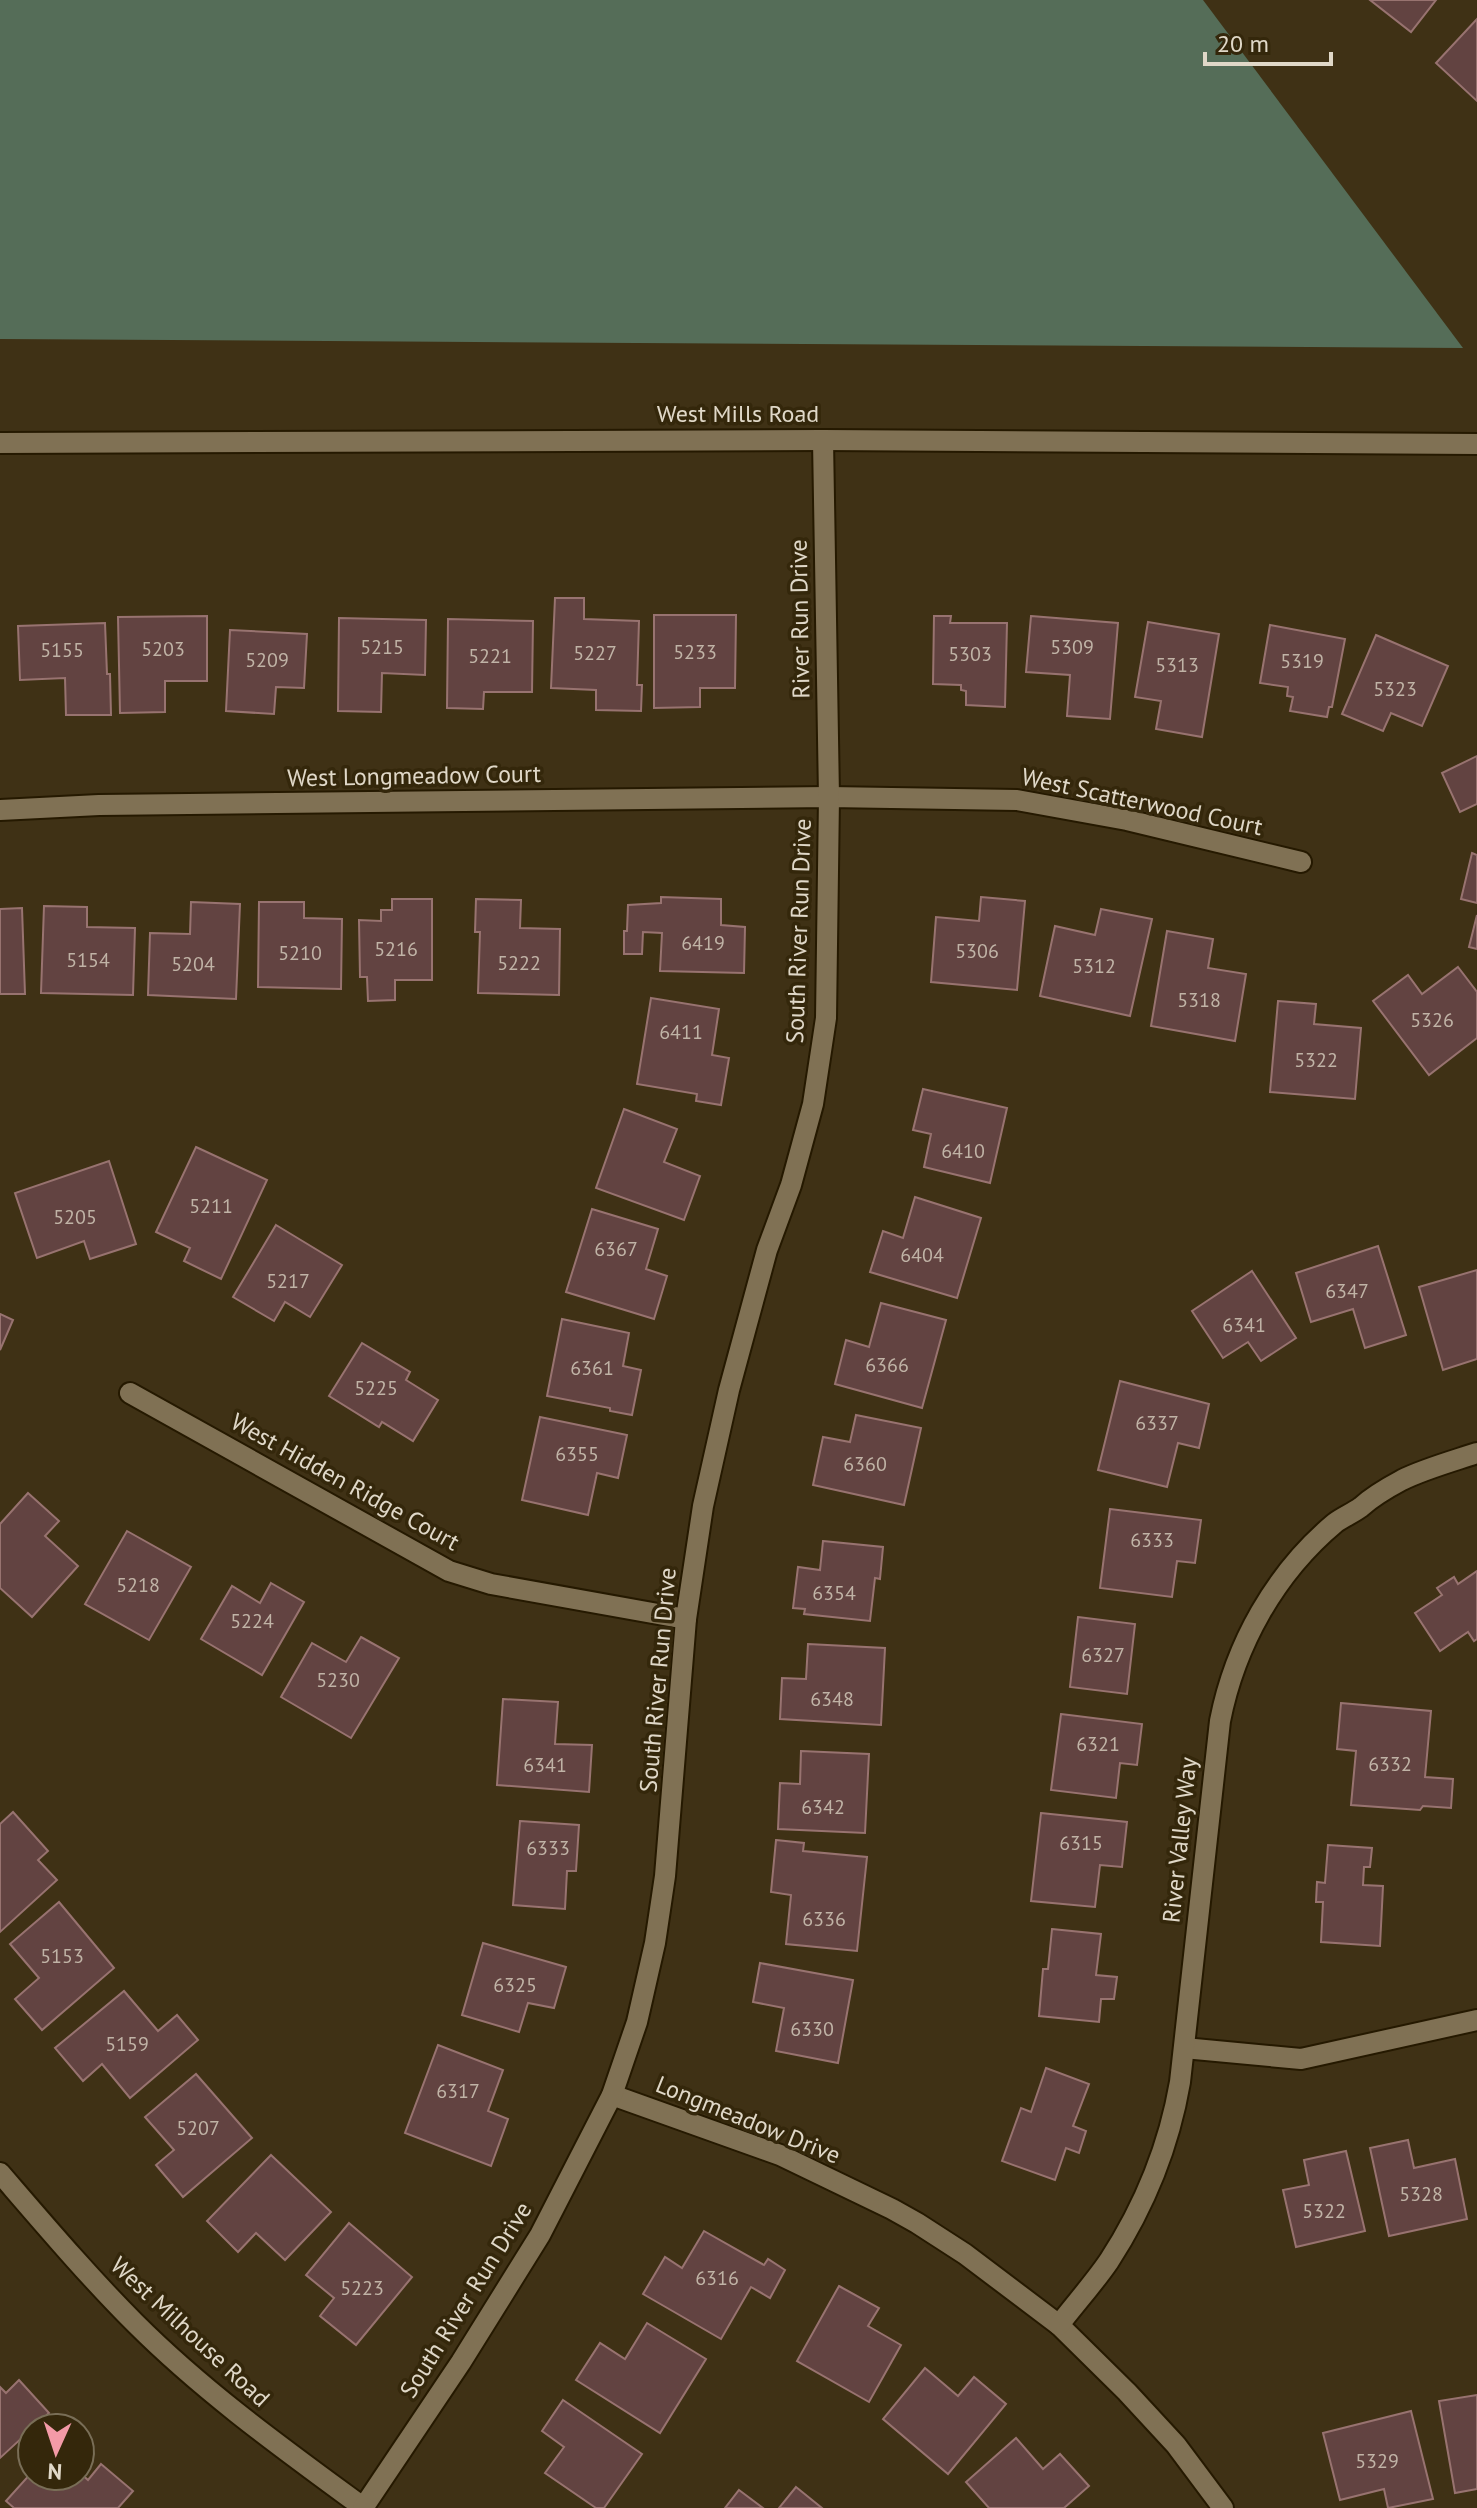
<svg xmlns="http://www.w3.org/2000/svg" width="1477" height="2508" viewBox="0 0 1477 2508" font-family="'PT Sans',sans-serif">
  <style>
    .forest { fill: #556d58 }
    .building { fill: #624341; stroke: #987370; stroke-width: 2 }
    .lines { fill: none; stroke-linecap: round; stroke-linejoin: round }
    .minor-casing { stroke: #251900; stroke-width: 24 }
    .tertiary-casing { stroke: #251900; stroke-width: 24 }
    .minor { stroke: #807154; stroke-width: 20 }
    .tertiary { stroke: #807154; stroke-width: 20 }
    .labels { text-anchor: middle; stroke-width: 7; stroke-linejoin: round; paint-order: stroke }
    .number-label { font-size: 20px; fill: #c0b3a6 }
    .street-label { font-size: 24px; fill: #e0d8c8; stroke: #34270b }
  </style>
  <rect width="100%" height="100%" fill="#3f3115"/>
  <polygon class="forest" points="0,0 1203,0 1463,348 0,339"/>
  <g class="building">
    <polygon points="1370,0 1436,0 1411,32"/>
    <polygon points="1477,19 1477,101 1436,63"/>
    <polygon points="555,598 584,598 584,619 639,621 637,685 642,685 641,711 596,710 596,690 551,688"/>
    <polygon points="654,615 736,615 735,688 700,688 700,707 654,708"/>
    <polygon points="207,616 207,681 165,681 165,712 120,713 118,617"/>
    <polygon points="934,616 951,616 950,623 1007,623 1005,707 966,705 966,691 961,690 961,685 933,684"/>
    <polygon points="1031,616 1118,623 1110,719 1067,716 1070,675 1026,672"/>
    <polygon points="339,618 426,620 425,675 382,673 381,712 338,711"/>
    <polygon points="448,619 533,621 532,692 484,692 483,709 447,708"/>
    <polygon points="1148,622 1219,634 1202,737 1156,729 1161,701 1135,697"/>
    <polygon points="105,623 107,674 110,674 111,715 66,715 65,678 20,680 18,626"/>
    <polygon points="1270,625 1345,639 1332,707 1329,707 1327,717 1290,711 1293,697 1287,696 1288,687 1260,683"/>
    <polygon points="230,630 307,634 304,688 276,687 274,714 226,711"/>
    <polygon points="1376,635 1448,666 1422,726 1391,713 1383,731 1342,714"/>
    <polygon points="1477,756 1477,804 1460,812 1442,773"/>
    <polygon points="1472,853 1477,855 1477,903 1461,899"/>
    <polygon points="661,897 721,899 721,925 745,927 744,973 660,971 662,933 643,932 642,954 624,954 624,931 627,931 628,905 661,903"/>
    <polygon points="981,897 1025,901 1017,990 931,982 936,917 979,921"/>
    <polygon points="392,899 432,899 432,980 395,980 395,1000 368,1001 367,977 360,977 359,920 381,921 381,910 392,910"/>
    <polygon points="476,899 521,900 520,928 560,929 559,995 478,993 480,932 475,932"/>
    <polygon points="191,902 240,904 236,999 148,995 150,933 190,934"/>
    <polygon points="259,902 304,902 304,918 342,919 341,989 258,987"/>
    <polygon points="44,906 87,907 87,927 135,928 133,995 41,993"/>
    <polygon points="22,908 25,994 0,994 0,909"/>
    <polygon points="1101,909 1152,919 1130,1016 1040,996 1055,926 1095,935"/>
    <polygon points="1477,915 1477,949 1469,947"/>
    <polygon points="1167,931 1213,939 1208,968 1246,974 1235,1041 1151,1026"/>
    <polygon points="1458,967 1477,992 1477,1038 1429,1075 1373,1001 1408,975 1422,994"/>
    <polygon points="651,998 719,1009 712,1055 729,1058 721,1105 696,1101 697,1094 637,1084"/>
    <polygon points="1278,1001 1316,1004 1314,1024 1361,1028 1355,1099 1270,1092"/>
    <polygon points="923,1089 1007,1108 990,1183 924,1167 931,1134 913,1130"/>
    <polygon points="624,1109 677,1129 664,1162 700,1176 684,1220 596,1188"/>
    <polygon points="196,1147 267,1180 221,1279 184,1261 190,1248 156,1232"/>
    <polygon points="109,1161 136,1244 90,1259 84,1241 37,1258 15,1193"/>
    <polygon points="915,1197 981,1218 957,1298 870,1272 883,1231 903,1238"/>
    <polygon points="592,1209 658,1229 646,1269 667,1276 654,1319 566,1292"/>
    <polygon points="276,1225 342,1265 310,1317 285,1302 274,1321 233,1297"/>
    <polygon points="1378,1246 1406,1335 1365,1348 1353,1309 1311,1322 1296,1273"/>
    <polygon points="1477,1270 1477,1359 1443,1370 1419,1287"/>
    <polygon points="1252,1271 1296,1338 1261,1361 1248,1342 1223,1358 1192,1311"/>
    <polygon points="881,1303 946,1320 922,1408 835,1384 846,1340 869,1347"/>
    <polygon points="0,1314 13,1320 0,1350"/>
    <polygon points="562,1319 629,1333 623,1366 641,1370 632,1415 610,1411 610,1408 547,1396"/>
    <polygon points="362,1343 410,1372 406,1380 438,1400 413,1441 382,1422 379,1427 329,1396"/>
    <polygon points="1120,1381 1209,1404 1199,1448 1178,1443 1167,1487 1098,1470"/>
    <polygon points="856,1415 921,1428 904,1505 813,1485 823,1437 850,1442"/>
    <polygon points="540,1417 627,1435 618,1478 597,1473 588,1515 522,1500"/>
    <polygon points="28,1493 59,1521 45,1536 78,1566 32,1617 0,1588 0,1524"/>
    <polygon points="1110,1509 1201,1520 1195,1563 1177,1561 1172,1597 1100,1588"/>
    <polygon points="127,1531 191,1567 149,1640 85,1604"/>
    <polygon points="823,1541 883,1547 880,1579 875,1578 870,1621 804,1614 805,1609 793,1608 798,1567 820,1570"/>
    <polygon points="1477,1571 1477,1639 1474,1641 1468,1632 1440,1651 1415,1613 1442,1595 1437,1588 1454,1577 1458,1584"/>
    <polygon points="271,1583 304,1602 262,1675 201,1639 232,1586 260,1603"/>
    <polygon points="1078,1617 1135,1624 1127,1694 1070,1687"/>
    <polygon points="361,1637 399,1658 351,1738 281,1697 312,1643 346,1662"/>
    <polygon points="808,1644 885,1648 881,1725 780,1719 782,1678 806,1679"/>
    <polygon points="503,1699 558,1702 555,1744 592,1745 589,1792 497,1785"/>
    <polygon points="1341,1703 1431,1711 1425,1777 1453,1779 1451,1808 1423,1806 1420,1810 1351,1805 1356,1751 1337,1749"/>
    <polygon points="1061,1714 1142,1724 1137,1765 1120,1763 1116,1798 1051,1790"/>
    <polygon points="801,1751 869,1754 865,1833 778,1829 780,1783 800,1784"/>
    <polygon points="13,1812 48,1851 38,1860 57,1880 0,1932 0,1824"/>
    <polygon points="1041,1813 1127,1822 1122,1867 1100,1865 1095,1907 1031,1901"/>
    <polygon points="520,1821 579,1825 576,1871 567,1871 565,1909 513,1905"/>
    <polygon points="776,1840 804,1843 803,1851 867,1857 857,1951 786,1944 791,1895 771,1892"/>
    <polygon points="1328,1845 1372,1848 1370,1867 1364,1867 1363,1885 1383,1886 1380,1946 1321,1942 1323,1902 1316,1902 1317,1882 1325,1883"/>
    <polygon points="59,1902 114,1968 42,2030 15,1999 39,1978 10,1944"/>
    <polygon points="1052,1929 1101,1934 1096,1975 1117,1977 1114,1999 1101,1999 1099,2022 1039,2016 1043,1969 1048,1969"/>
    <polygon points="483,1943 566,1967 554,2008 528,2003 519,2032 462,2015"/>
    <polygon points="760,1963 853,1980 838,2063 776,2051 784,2008 753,2002"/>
    <polygon points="124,1991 158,2031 177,2015 198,2040 130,2098 102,2064 83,2081 55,2048"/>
    <polygon points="438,2045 503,2070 488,2111 508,2119 491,2166 405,2133"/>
    <polygon points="1046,2068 1089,2084 1073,2126 1086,2131 1079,2153 1066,2148 1055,2180 1002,2161 1021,2108 1031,2112"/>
    <polygon points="196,2074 252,2138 183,2197 156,2165 174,2150 145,2117"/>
    <polygon points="1408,2140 1414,2168 1455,2159 1467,2219 1389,2236 1370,2148"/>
    <polygon points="1346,2151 1365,2231 1296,2247 1283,2190 1309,2185 1304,2160"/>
    <polygon points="271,2155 331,2212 285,2260 256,2233 238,2252 207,2221"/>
    <polygon points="349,2223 412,2277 356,2345 320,2316 334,2298 306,2275"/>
    <polygon points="704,2231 764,2265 768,2259 785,2270 770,2298 751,2287 721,2339 643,2294 665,2257 682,2268"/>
    <polygon points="839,2286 879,2308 868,2326 901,2345 869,2402 797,2361"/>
    <polygon points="647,2323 706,2359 660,2433 576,2380 600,2343 625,2359"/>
    <polygon points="925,2368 958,2396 974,2377 1006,2404 948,2474 883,2419"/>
    <polygon points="19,2380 49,2413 0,2458 0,2387 6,2393"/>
    <polygon points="1477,2395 1477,2489 1455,2493 1439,2401"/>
    <polygon points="563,2400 642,2454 604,2508 596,2508 545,2473 564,2447 542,2431"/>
    <polygon points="1411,2411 1433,2499 1388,2508 1384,2489 1340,2500 1323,2433"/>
    <polygon points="1016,2438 1043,2469 1060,2454 1089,2486 1064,2508 989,2508 966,2482"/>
    <polygon points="101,2464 133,2491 118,2508 14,2508 6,2501 32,2472 32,2476 80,2476 80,2473 88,2480"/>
    <polygon points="796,2487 822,2508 779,2508"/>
    <polygon points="739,2490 763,2508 725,2508"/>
  </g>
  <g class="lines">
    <g class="minor-casing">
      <g id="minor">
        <polyline points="0,810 99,805 829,797 1017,800 1127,820 1301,862"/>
        <polyline points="130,1393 449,1571 491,1584 686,1619"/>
        <polyline points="1184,2048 1301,2059 1477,2020"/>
        <polyline points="612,2095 780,2155 892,2209 917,2223 965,2254 1059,2325 1127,2392 1176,2445 1223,2508"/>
        <path d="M0 2173C44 2224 88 2276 135 2323 205 2393 285 2450 364 2508"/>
        <path d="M1059 2325C1075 2304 1094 2283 1109 2261 1144 2207 1169 2146 1180 2082L1220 1721C1235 1645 1275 1573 1335 1523 1343 1517 1353 1513 1361 1507 1373 1496 1387 1488 1402 1480 1424 1469 1453 1461 1477 1453"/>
        <polyline points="363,2508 461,2362 540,2235 612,2095 637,2022 655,1943 665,1876 686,1619 703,1506 729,1390 767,1250 791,1185 813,1104 826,1018 829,797 823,440"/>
      </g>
    </g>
    <g class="tertiary-casing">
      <polyline id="tertiary" points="0,443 823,440 1477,444"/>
    </g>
    <use href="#minor" class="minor"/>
    <use href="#tertiary" class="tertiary"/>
  </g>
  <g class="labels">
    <g class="number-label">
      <text x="382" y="654">5215</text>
      <text x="1072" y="654">5309</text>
      <text x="163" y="656">5203</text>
      <text x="62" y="657">5155</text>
      <text x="695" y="659">5233</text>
      <text x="595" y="660">5227</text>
      <text x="970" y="661">5303</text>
      <text x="490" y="663">5221</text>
      <text x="267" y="667">5209</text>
      <text x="1302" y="668">5319</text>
      <text x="1177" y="672">5313</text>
      <text x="1395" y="696">5323</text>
      <text x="703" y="950">6419</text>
      <text x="396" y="956">5216</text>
      <text x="977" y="958">5306</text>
      <text x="300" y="960">5210</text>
      <text x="88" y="967">5154</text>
      <text x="519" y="970">5222</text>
      <text x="193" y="971">5204</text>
      <text x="1094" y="973">5312</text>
      <text x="1199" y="1007">5318</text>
      <text x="1432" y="1027">5326</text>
      <text x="681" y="1039">6411</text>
      <text x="1316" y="1067">5322</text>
      <text x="963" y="1158">6410</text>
      <text x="211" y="1213">5211</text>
      <text x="75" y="1224">5205</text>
      <text x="616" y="1256">6367</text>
      <text x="922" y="1262">6404</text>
      <text x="288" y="1288">5217</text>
      <text x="1347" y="1298">6347</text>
      <text x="1244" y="1332">6341</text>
      <text x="887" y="1372">6366</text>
      <text x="592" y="1375">6361</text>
      <text x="376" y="1395">5225</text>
      <text x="1157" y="1430">6337</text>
      <text x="577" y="1461">6355</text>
      <text x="865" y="1471">6360</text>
      <text x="1152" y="1547">6333</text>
      <text x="138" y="1592">5218</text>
      <text x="834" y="1600">6354</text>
      <text x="252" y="1628">5224</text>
      <text x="1103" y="1662">6327</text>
      <text x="338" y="1687">5230</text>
      <text x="832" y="1706">6348</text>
      <text x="1098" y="1751">6321</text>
      <text x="1390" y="1771">6332</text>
      <text x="545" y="1772">6341</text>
      <text x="823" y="1814">6342</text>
      <text x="1081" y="1850">6315</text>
      <text x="548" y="1855">6333</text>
      <text x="824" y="1926">6336</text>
      <text x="62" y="1963">5153</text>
      <text x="515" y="1992">6325</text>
      <text x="812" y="2036">6330</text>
      <text x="127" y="2051">5159</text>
      <text x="458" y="2098">6317</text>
      <text x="198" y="2135">5207</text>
      <text x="1421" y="2201">5328</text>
      <text x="1324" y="2218">5322</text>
      <text x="717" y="2285">6316</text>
      <text x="362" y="2295">5223</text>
      <text x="1377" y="2468">5329</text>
    </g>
    <g class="street-label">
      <text x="738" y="422">West Mills Road</text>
      <text transform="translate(800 619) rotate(-91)" y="8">River Run Drive</text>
      <text transform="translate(414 776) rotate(-1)" y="8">West Longmeadow Court</text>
      <text transform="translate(1142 802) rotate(12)" y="8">West Scatterwood Court</text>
      <text transform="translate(799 931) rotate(-88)" y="8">South River Run Drive</text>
      <text transform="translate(345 1482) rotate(29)" y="8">West Hidden Ridge Court</text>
      <text transform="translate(658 1680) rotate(-85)" y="8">South River Run Drive</text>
      <text transform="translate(1180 1840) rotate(-84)" y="8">River Valley Way</text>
      <text transform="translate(748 2120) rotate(22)" y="8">Longmeadow Drive</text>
      <text transform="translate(466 2300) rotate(-58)" y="8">South River Run Drive</text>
      <text transform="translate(190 2332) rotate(43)" y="8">West Milhouse Road</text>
    </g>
  </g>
  <g transform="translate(56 2452) rotate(183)"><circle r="38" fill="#34270b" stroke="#796e57" stroke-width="2"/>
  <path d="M0-6L14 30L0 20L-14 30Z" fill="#f39aa7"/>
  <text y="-12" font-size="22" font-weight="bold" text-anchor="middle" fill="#e0d8c8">N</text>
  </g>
  <path d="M1205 52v12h126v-12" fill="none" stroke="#e0d8c8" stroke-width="4"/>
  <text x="1217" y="52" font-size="24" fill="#e0d8c8" stroke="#34270b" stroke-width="6" paint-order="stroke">20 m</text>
</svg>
